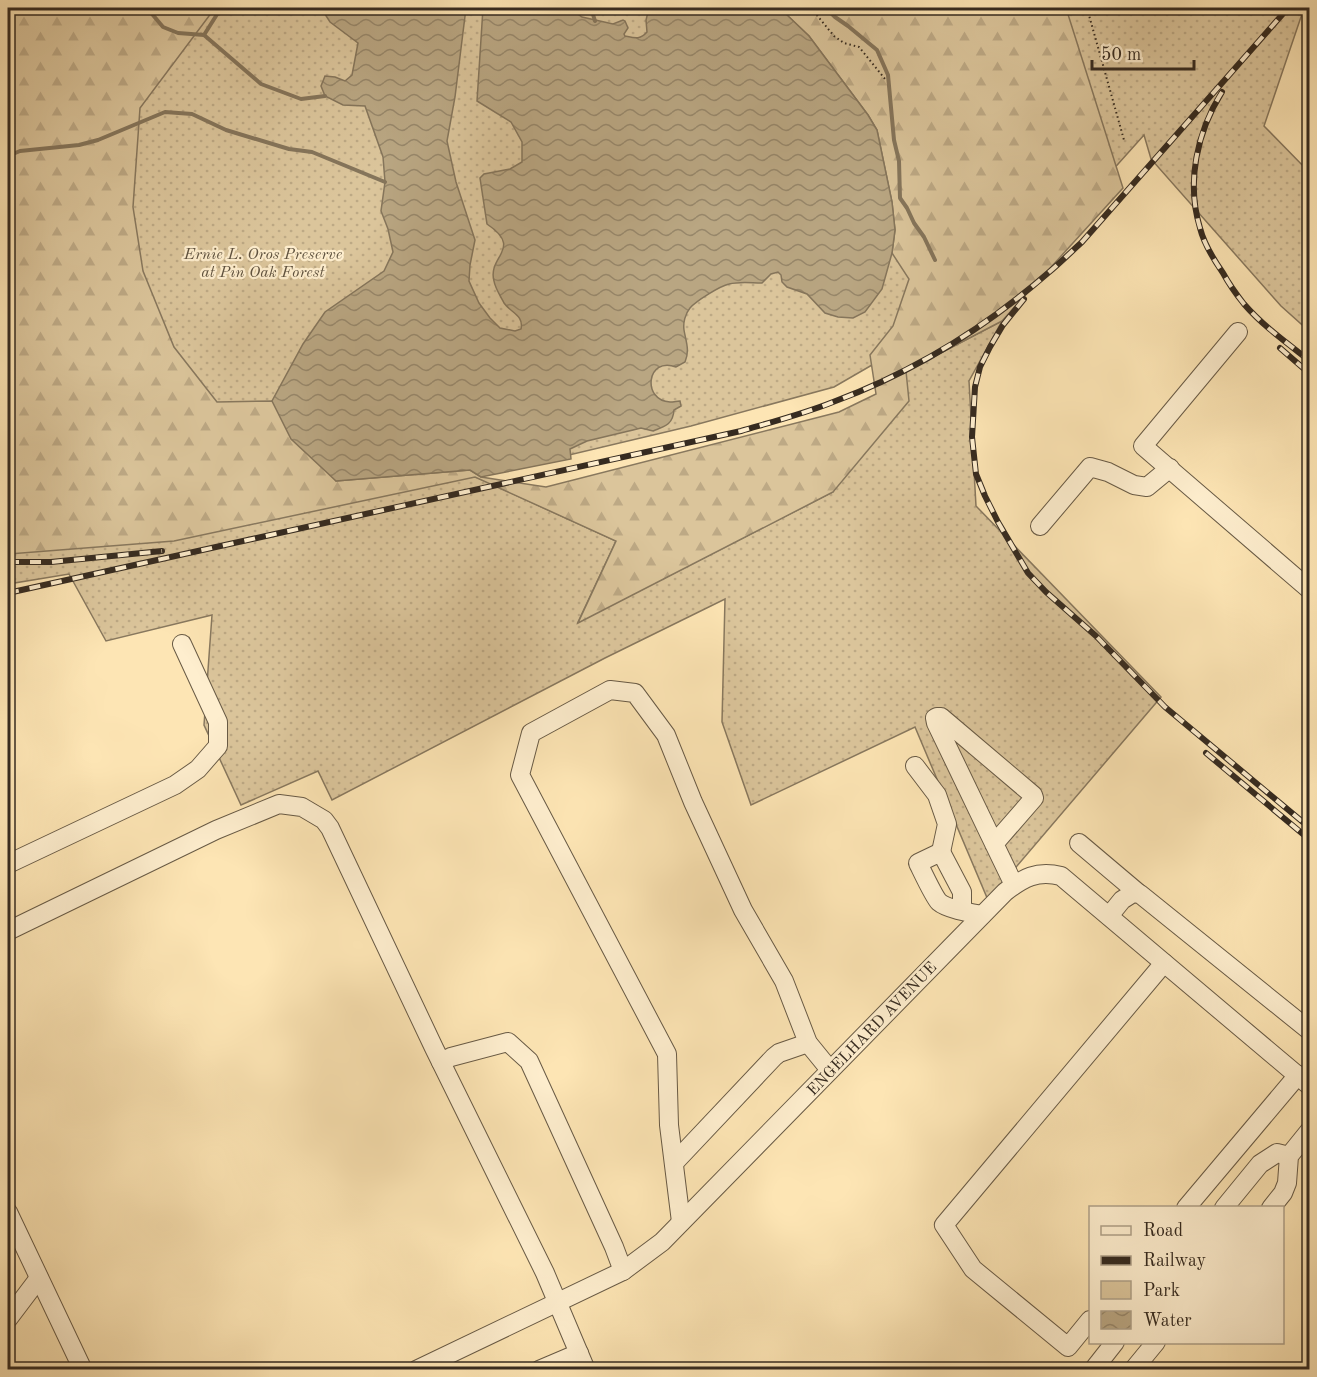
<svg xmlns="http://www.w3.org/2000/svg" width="1317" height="1377" viewBox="0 0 1317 1377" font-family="'Old Standard TT',serif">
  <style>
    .green { fill: url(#green-dots); stroke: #88785e; stroke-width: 1.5 }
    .forest { fill: url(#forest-firs); stroke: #88785e; stroke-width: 1.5 }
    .water { fill: url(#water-waves); stroke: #85755b; stroke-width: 1.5 }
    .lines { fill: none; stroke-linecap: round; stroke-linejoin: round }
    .stream { stroke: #85755b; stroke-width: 4 }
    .minor-casing { stroke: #685a45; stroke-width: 20 }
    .path { stroke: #362b20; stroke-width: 2; stroke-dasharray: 1.5 3; stroke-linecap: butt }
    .minor { stroke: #feeece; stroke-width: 18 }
    .rail-casing { stroke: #362b20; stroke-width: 6 }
    .rail { stroke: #feeece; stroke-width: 4; stroke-dasharray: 11; stroke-linecap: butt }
    .labels { text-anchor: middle; stroke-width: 4.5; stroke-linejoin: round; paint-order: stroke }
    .park-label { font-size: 16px; font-style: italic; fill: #5f523f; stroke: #feeece }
    .street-label { font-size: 16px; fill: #362b20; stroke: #feeece }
  </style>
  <defs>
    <pattern id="green-dots" width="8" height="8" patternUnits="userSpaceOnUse" patternTransform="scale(1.5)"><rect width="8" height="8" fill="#dbc59b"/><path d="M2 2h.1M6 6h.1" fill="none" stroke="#bda985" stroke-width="1.8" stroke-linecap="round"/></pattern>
    <pattern id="forest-firs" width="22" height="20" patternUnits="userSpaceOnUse" patternTransform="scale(1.5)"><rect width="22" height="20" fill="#dbc59b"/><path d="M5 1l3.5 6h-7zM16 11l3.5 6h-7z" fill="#bda985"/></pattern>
    <pattern id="water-waves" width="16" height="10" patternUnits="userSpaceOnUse" patternTransform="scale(1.5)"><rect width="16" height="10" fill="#b9a682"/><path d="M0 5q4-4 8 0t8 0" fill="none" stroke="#97876a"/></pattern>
  </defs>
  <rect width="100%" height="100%" fill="#fde5b4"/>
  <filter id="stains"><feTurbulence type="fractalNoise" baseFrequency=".00333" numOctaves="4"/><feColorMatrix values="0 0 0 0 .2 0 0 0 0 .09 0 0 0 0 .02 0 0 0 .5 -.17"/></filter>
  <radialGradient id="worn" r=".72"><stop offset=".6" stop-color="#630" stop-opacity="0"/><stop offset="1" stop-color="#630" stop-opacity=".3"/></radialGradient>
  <polygon class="green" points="8,8 1304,8 1264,126 1309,172 1309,331 1281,306 1151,159 1144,135 1025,268 936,328 834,387 691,426 476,477 616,541 578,622 833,492 906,371 1002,321 969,381 976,506 1161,697 988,900 915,727 751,805 722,722 725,599 605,658 332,800 318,771 241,805 204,725 212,615 106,641 69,574 8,584"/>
  <polygon class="forest" points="8,8 215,8 140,108 133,207 143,271 174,347 217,402 274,401 336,481 470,470 481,477 546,487 839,412 876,394 870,355 893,326 909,279 892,253 895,230 892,202 877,130 868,115 809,36 787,15 777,8 1066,8 1123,188 1002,321 906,371 909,401 833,492 578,623 616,541 475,477 174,541 9,554 8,553"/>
  <path class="water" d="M321 8H466L455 97 447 141 456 182 475 240 470 265 469 281 479 303 490 318 500 328 515 331 521 329C524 315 511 313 504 303 501 297 495 288 494 281 487 256 524 249 487 224L480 178 484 174 510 169 522 162V142L511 122 477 101 483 8H569L582 17 613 24 623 20 625 21 628 28 624 34 625 36C635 38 640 40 647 32L646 20 649 8H777L787 15 809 36 868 115 877 130 892 202 895 230 892 253 882 289 865 312 853 318 838 317 825 313 807 294 787 287 782 282 781 275 778 272 771 274 762 283C751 283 741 281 729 284 720 286 696 301 690 308 685 314 683 323 684 330 686 342 690 350 685 362L676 367C646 356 642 401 670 402 674 402 677 401 680 401L681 406 674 410C673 424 666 426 653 431L641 428 633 430 587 441 570 449 571 459 481 477 470 470 336 481 291 439 272 401 303 344 325 312 384 271 393 252 388 229 381 211 385 182 383 157 365 106 343 105 325 96 321 86 325 76 335 77 345 81 352 75 358 43 330 22Z"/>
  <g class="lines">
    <g class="stream">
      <polyline points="147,8 163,27 178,33 204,35 261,84 301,99 325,96"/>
      <polyline points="591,8 595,21"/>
      <polyline points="826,8 835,17 848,26 877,50 888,75 894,140 899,161 900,198 907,208 914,223 924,237 935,260"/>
      <polyline points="204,35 221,8"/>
      <polyline points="8,156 20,151 79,145 98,140 165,112 192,114 226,130 289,149 312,152 385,182"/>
    </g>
    <g class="minor-casing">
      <g id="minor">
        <polyline points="1238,332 1143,446 1310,590"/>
        <polyline points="1040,526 1090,467 1108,472 1134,485 1147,487 1170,468"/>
        <polyline points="915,766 937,795 947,824 941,852"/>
        <polyline points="1079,843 1137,892"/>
        <polyline points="994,844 1034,798 1033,795 941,717 937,717 935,718 936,723 986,827 1014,885"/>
        <polyline points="8,864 175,785 198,769 218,746 218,722 182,644"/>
        <path d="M962 910V892L941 852 918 863C922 871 934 897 939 902 947 909 971 913 982 915"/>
        <polyline points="1109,916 1122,900 1133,893 1140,894 1310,1031"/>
        <polyline points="8,931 216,830 279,804 302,807 324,820 330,828 434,1048 545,1273 586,1370"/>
        <polyline points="441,1062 451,1057 508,1042 529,1061 614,1247 623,1271"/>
        <polyline points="674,1163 774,1057 779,1053 808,1043"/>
        <polyline points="1186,1208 1298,1075"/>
        <polyline points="1224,1208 1260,1164 1277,1153 1289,1156"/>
        <polyline points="1271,1208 1283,1193 1287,1183 1289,1156 1310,1130"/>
        <polyline points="8,1212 83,1370"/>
        <polyline points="681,1222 669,1125 667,1054 520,775 531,733 610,690 635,693 666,735 693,802 743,910 784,981 808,1043 830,1070"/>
        <polyline points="8,1319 39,1278"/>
        <polyline points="1090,1320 1068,1347 973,1269 944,1225 1164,963"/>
        <path d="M416 1370 623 1271 662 1242 1005 892C1023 878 1037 870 1061 876L1310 1086"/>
        <polyline points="539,1370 579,1353"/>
        <polyline points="1093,1370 1115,1342"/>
        <polyline points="1133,1370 1156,1342"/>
      </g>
    </g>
    <g class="path">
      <polyline points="580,8 580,9"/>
      <polyline points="811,8 834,36 844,43 859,47 885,79"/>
      <polyline points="1087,8 1124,140"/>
    </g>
    <use href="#minor" class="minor"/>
    <g class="rail-casing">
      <g id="rail">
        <path d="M1222 92C1197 132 1186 182 1200 228 1204 244 1214 260 1223 273 1229 284 1236 294 1244 304 1263 326 1287 343 1310 361"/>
        <polyline points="1024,299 1003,325 990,347 980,367 975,387 972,437 976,474 985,496 998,522 1028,573 1046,592 1096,636 1165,707 1310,828"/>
        <polyline points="1280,348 1310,374"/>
        <polyline points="8,562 51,562 162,551"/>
        <path d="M8 593 741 431C772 422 803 414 833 402 911 373 985 328 1048 273 1060 263 1071 252 1082 242L1288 8"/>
        <polyline points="1206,753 1310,840"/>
      </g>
    </g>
    <use href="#rail" class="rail"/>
  </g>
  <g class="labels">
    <g class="park-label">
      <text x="263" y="259">Ernie L. Oros Preserve<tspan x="263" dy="18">at Pin Oak Forest</tspan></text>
    </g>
    <g class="street-label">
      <text transform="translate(871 1028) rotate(-46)" y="6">ENGELHARD AVENUE</text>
    </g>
  </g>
  <rect width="1317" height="1377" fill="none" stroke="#fde5b4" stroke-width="30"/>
  <rect x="9" y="9" width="1299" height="1359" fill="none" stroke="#362b20" stroke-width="3"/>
  <rect x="15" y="15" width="1287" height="1347" fill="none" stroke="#362b20" stroke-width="1.5"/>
  <rect x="1089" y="1206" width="195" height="138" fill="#feeece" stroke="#aea088" stroke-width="1.5"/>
  <rect x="1101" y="1226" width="30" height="9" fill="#feeece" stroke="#aea088" stroke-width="1.5"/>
  <text x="1143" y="1236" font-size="18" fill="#362b20">Road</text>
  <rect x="1101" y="1256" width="30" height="9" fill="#362b20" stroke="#aea088" stroke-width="1.5"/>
  <text x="1143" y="1266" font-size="18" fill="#362b20">Railway</text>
  <rect x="1101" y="1281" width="30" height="18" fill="#dbc59b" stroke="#aea088" stroke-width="1.5"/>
  <text x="1143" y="1296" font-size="18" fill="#362b20">Park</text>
  <rect x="1101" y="1311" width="30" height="18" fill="url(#water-waves)" stroke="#aea088" stroke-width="1.5"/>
  <text x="1143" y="1326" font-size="18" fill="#362b20">Water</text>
  <path d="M1092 60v9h102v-9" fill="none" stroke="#362b20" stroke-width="3"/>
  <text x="1101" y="60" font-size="18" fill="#362b20" stroke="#feeece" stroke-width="4.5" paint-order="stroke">50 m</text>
  <rect width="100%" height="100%" filter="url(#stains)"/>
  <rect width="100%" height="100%" fill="url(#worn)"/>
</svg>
